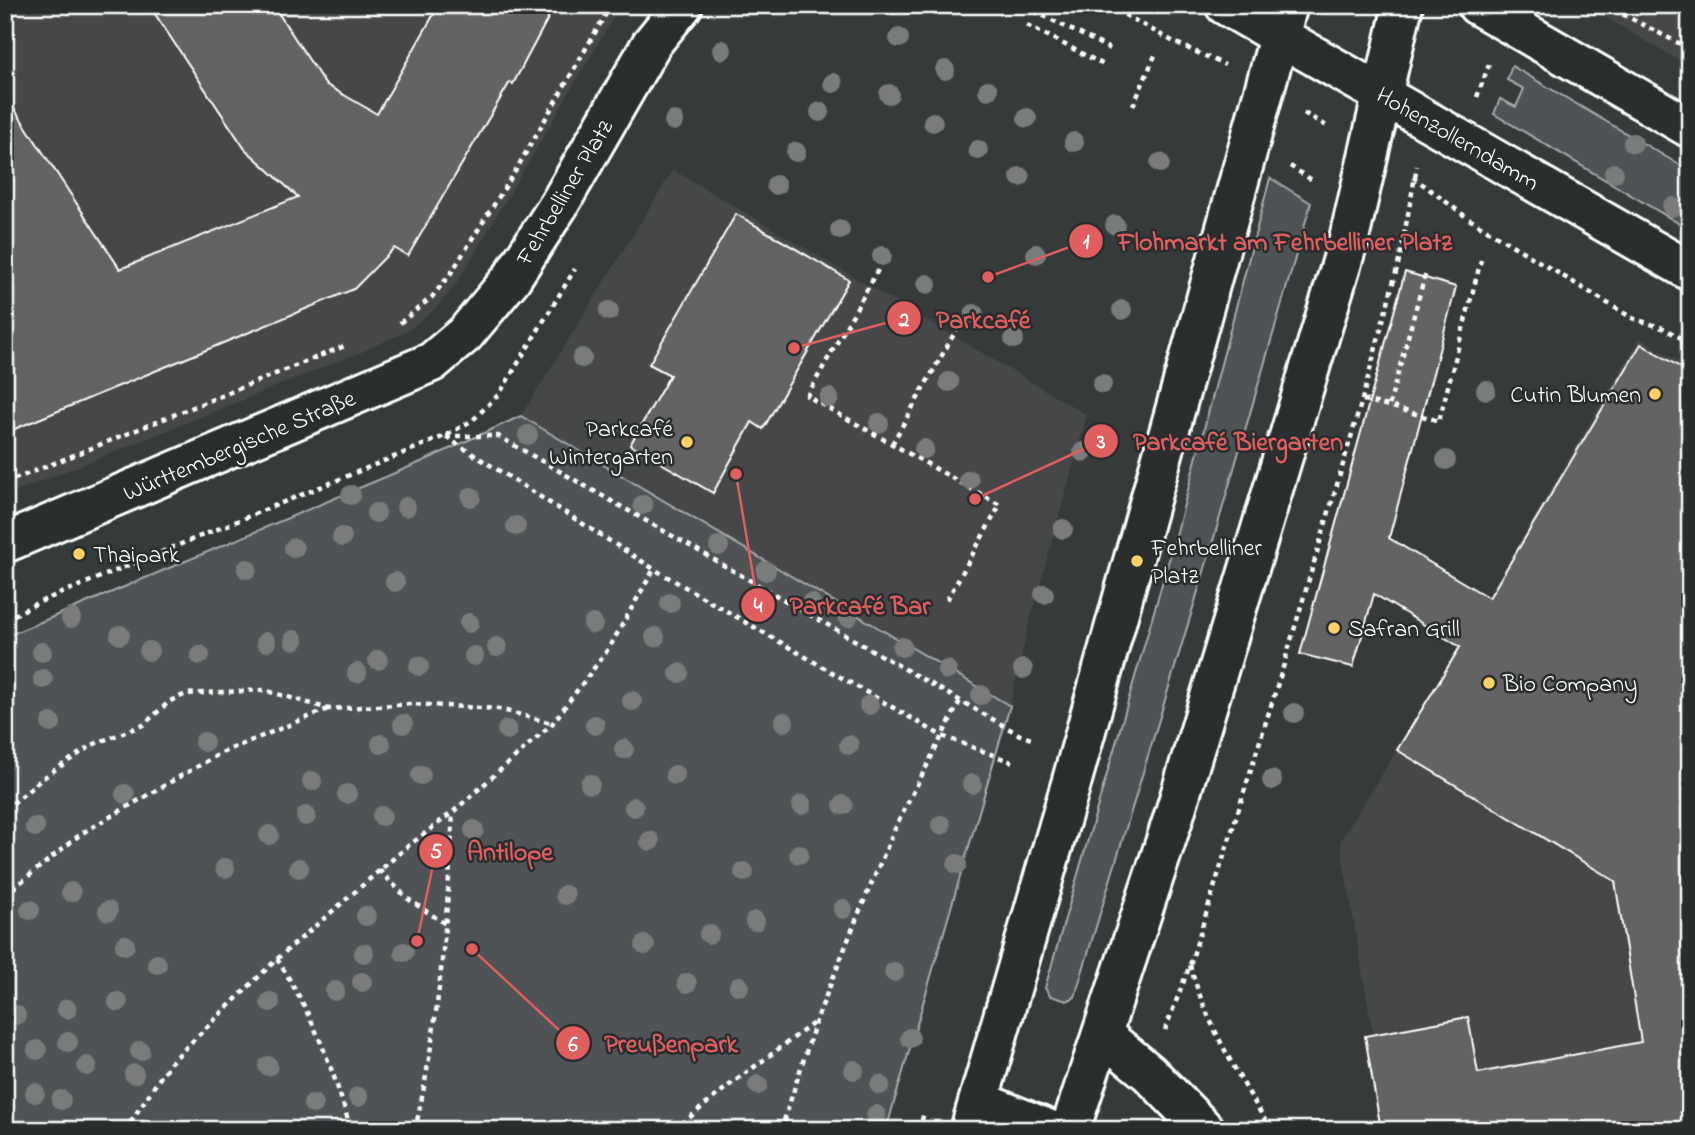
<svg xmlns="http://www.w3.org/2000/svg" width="1695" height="1135" viewBox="0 0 1695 1135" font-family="'Indie Flower',sans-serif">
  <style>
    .built { fill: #444748 }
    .green { fill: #505354; stroke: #a8a9aa; stroke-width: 2 }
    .building { fill: #636465; stroke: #fff; stroke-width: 2 }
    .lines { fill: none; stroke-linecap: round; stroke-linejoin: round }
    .minor-casing { stroke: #fff; stroke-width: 44 }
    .major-casing { stroke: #fff; stroke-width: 44 }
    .path { stroke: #fff; stroke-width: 4.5; stroke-dasharray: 5 5; stroke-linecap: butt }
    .minor { stroke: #2a2d2e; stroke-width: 38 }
    .major { stroke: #2a2d2e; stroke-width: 38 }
    .tree { fill: #7a7c7c }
    .poi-dot { fill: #ffd166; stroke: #2a2d2e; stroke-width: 2.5 }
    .labels { text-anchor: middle; stroke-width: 5; stroke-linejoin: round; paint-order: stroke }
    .street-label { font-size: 24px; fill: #fff; stroke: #2a2d2e }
    .poi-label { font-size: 24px; fill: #fff; stroke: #2a2d2e; text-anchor: start }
    .leader { fill: none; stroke: #e05e5e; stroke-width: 2.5 }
    .callout-dot { fill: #e05e5e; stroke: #2a2d2e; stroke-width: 2.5 }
    .mark-label { font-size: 21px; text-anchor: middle; font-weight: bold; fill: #fff }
    .callout-label { font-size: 26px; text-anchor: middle; font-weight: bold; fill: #e05e5e; stroke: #2a2d2e; stroke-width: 5; stroke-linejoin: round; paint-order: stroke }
  </style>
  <rect width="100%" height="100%" fill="#373a3b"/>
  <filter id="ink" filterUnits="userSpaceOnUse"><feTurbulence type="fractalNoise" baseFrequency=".0143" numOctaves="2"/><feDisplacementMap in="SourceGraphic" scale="14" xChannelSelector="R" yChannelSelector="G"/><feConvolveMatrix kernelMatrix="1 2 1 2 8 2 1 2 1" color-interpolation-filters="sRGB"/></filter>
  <g filter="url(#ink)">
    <g class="built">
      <polygon points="5,5 621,5 457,283 433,311 406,332 359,353 5,496"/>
      <polygon points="1584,5 1690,5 1690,67"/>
      <polygon points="673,170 1087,415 1028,628 1010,706 521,416"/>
      <polygon points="1640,338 1690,368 1690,1130 1381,1130 1366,1036 1373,1034 1340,841 1397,750"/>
    </g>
    <g class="green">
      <polygon points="1512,66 1690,171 1690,230 1494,114 1500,99 1516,107 1524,89 1507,80"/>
      <polygon points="1270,178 1311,203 1206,565 1082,973 1075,997 1067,1001 1050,996 1045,988 1175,539"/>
      <polygon points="521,416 1010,706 886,1130 5,1130 5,637 421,462"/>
    </g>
    <g class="building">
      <polygon points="149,5 273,5 325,84 377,114 439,5 555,5 513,84 510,82 408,256 394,248 354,289 5,433 5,95 120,269 298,197 245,149"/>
      <polygon points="736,214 849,280 763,429 752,422 713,493 630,445 670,375 649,364"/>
      <polygon points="1405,272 1456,287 1389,538 1489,598 1641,344 1690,373 1690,1130 1381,1130 1365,1036 1468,1017 1478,1073 1641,1042 1615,881 1397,750 1460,647 1374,594 1353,667 1300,654"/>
    </g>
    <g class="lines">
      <g class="minor-casing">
        <g id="minor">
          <polyline points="5,543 432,362 465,334 511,279 560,203 652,43 683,5"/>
          <polyline points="1103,1035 1149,1073 1205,1130"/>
          <polyline points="979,1101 1050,1130"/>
        </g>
      </g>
      <g class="major-casing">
        <g id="major">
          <polyline points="1225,5 1690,271"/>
          <polyline points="1477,5 1690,128"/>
          <polyline points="970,1130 1071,784 1288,5"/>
          <polyline points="1070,1130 1173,819 1349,239 1403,5"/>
        </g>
      </g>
      <g class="path">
        <polyline points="1107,5 1174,42 1225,65"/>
        <polyline points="1605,5 1690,49"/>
        <polyline points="1034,11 1114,51"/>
        <polyline points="1660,13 1665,5"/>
        <polyline points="1027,25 1106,66"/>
        <polyline points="1477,97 1490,62"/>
        <polyline points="1133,106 1156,53"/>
        <polyline points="1304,113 1330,128"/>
        <polyline points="1290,166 1315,182"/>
        <polyline points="1413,177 1469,219 1632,318 1663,328 1690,343"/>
        <polyline points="878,270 807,396 1000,505 947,600"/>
        <polyline points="1425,275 1389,406 1439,421 1481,260"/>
        <polyline points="400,323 432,297 451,273 517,168 611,5"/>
        <polyline points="1363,400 1389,406"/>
        <polyline points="446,436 498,436 1020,735 1034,740"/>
        <polyline points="446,437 654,569 942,736 1012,762"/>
        <polyline points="892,444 963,318"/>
        <polyline points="5,483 347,345"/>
        <polyline points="5,620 37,603 445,436 473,420 500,393 575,269"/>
        <polyline points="5,810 43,778 92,745 143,725 170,701 186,694 264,690 329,709 412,704 499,709 551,723"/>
        <polyline points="379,870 408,899 447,925"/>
        <polyline points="5,895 82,833 221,753 328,709"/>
        <path d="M277 959C313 1015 332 1066 351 1130"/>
        <path d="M1190 965C1206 1024 1240 1078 1271 1130"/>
        <polyline points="1165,1030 1190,965 1284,664 1362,400 1400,257 1417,166"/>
        <polyline points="783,1119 809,1130"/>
        <polyline points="125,1130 170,1063 277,959 408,846 453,812 552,724 609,648 654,569"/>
        <path d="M415 1130C439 1025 447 920 453 813"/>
        <polyline points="674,1130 727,1087 815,1022"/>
        <polyline points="781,1130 816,1021 858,915 897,824 960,701"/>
        <polyline points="919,1130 924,1113"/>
      </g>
      <use href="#minor" class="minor"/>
      <use href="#major" class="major"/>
    </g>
    <g class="tree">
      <circle cx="899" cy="38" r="10"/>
      <circle cx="722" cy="50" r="10"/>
      <circle cx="945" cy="70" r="10"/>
      <circle cx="833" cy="83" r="10"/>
      <circle cx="988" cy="90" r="10"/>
      <circle cx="889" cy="94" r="10"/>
      <circle cx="820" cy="112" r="10"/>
      <circle cx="1027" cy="118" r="10"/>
      <circle cx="674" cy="121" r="10"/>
      <circle cx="933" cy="122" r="10"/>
      <circle cx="1074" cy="142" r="10"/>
      <circle cx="1633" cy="143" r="10"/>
      <circle cx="978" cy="150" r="10"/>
      <circle cx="796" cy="152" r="10"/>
      <circle cx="1160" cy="163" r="10"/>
      <circle cx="1614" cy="173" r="10"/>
      <circle cx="1020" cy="177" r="10"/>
      <circle cx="776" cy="185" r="10"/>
      <circle cx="1672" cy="207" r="10"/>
      <circle cx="1115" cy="225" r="10"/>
      <circle cx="840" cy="230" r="10"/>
      <circle cx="1036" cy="254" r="10"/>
      <circle cx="882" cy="256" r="10"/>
      <circle cx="927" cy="284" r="10"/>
      <circle cx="1122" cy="310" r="10"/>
      <circle cx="609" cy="311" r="10"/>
      <circle cx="974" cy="314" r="10"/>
      <circle cx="1014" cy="339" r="10"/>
      <circle cx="582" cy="358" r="10"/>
      <circle cx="949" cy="382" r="10"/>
      <circle cx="1102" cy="384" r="10"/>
      <circle cx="1486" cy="390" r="10"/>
      <circle cx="829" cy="398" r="10"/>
      <circle cx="879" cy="423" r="10"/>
      <circle cx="528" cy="435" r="10"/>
      <circle cx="924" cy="449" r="10"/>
      <circle cx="1083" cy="452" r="10"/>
      <circle cx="1446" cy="460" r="10"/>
      <circle cx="969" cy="480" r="10"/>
      <circle cx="351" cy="495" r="10"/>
      <circle cx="471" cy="497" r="10"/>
      <circle cx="643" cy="505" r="10"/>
      <circle cx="406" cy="507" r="10"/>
      <circle cx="376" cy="513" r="10"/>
      <circle cx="516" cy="526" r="10"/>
      <circle cx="1063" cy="529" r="10"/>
      <circle cx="342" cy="537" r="10"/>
      <circle cx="719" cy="546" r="10"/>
      <circle cx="294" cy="548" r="10"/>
      <circle cx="247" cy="569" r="10"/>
      <circle cx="766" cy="571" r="10"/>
      <circle cx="395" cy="582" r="10"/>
      <circle cx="1044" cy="594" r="10"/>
      <circle cx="670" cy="603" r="10"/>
      <circle cx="811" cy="603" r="10"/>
      <circle cx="848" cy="617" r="10"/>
      <circle cx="71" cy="618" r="10"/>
      <circle cx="469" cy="623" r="10"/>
      <circle cx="593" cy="624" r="10"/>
      <circle cx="120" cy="635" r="10"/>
      <circle cx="655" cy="637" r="10"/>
      <circle cx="294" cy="640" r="10"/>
      <circle cx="266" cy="642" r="10"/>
      <circle cx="497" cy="647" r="10"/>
      <circle cx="902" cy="647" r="10"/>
      <circle cx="149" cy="651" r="10"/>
      <circle cx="42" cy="652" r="10"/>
      <circle cx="200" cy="655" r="10"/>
      <circle cx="474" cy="656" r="10"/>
      <circle cx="378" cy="660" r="10"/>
      <circle cx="419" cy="666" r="10"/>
      <circle cx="1023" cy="669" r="10"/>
      <circle cx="947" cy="670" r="10"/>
      <circle cx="357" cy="673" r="10"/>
      <circle cx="679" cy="673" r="10"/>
      <circle cx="43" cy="679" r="10"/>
      <circle cx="981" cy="695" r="10"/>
      <circle cx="632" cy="701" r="10"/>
      <circle cx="869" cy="705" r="10"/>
      <circle cx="1294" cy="713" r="10"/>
      <circle cx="784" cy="722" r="10"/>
      <circle cx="51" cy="723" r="10"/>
      <circle cx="403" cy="724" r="10"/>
      <circle cx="595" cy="725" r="10"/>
      <circle cx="507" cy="730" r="10"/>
      <circle cx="204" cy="742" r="10"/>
      <circle cx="381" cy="744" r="10"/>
      <circle cx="849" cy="745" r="10"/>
      <circle cx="624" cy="749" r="10"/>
      <circle cx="421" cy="775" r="10"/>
      <circle cx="675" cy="775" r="10"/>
      <circle cx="1272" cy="780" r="10"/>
      <circle cx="312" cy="781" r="10"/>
      <circle cx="590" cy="784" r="10"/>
      <circle cx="972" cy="784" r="10"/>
      <circle cx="125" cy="794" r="10"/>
      <circle cx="347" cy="794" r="10"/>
      <circle cx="802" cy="805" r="10"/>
      <circle cx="843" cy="805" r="10"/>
      <circle cx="634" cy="807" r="10"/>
      <circle cx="306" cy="816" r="10"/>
      <circle cx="382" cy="816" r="10"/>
      <circle cx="941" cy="825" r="10"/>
      <circle cx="35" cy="827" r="10"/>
      <circle cx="474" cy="830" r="10"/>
      <circle cx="269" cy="835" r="10"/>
      <circle cx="650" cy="841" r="10"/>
      <circle cx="799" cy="854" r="10"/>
      <circle cx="957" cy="864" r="10"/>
      <circle cx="225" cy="868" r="10"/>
      <circle cx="299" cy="868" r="10"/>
      <circle cx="744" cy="872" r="10"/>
      <circle cx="71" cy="892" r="10"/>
      <circle cx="565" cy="895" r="10"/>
      <circle cx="843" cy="909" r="10"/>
      <circle cx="30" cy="910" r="10"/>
      <circle cx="108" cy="911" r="10"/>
      <circle cx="366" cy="916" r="10"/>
      <circle cx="755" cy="921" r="10"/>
      <circle cx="709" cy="934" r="10"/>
      <circle cx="125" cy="945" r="10"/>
      <circle cx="645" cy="945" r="10"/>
      <circle cx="404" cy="952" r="10"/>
      <circle cx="364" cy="953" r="10"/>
      <circle cx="157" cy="964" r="10"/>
      <circle cx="894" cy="972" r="10"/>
      <circle cx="362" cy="982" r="10"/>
      <circle cx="687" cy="983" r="10"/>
      <circle cx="739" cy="986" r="10"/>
      <circle cx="335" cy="991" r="10"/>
      <circle cx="118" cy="1002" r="10"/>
      <circle cx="270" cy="1002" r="10"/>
      <circle cx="67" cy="1009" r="10"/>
      <circle cx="16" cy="1015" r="10"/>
      <circle cx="910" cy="1038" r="10"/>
      <circle cx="68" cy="1042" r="10"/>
      <circle cx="37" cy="1050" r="10"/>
      <circle cx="140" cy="1051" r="10"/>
      <circle cx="87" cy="1066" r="10"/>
      <circle cx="268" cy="1066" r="10"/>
      <circle cx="854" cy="1070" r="10"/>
      <circle cx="134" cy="1074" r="10"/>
      <circle cx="758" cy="1085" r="10"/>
      <circle cx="880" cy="1085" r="10"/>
      <circle cx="35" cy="1093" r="10"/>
      <circle cx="358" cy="1097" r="10"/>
      <circle cx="61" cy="1100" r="10"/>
      <circle cx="313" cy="1104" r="10"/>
      <circle cx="876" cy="1115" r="10"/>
    </g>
  </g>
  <g class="poi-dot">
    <circle cx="1655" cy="394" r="7"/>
    <circle cx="687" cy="442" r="7"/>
    <circle cx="79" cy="554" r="7"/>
    <circle cx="1137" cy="561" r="7"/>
    <circle cx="1334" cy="628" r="7"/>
    <circle cx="1489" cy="683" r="7"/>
  </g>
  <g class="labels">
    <g class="street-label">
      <text transform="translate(1458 138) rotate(30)" y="8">Hohenzollerndamm</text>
      <text transform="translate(564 192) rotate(-59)" y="8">Fehrbelliner Platz</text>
      <text transform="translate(239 445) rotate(-23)" y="8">Württembergische Straße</text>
    </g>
    <g class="poi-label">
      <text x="1641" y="402" text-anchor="end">Cutin Blumen</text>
      <text x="673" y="436" text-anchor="end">Parkcafé<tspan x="673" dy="28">Wintergarten</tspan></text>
      <text x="1151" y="555">Fehrbelliner<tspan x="1151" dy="28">Platz</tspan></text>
      <text x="93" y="562">Thaipark</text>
      <text x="1348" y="636">Safran Grill</text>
      <text x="1503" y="691">Bio Company</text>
    </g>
  </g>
  <path class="leader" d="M988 277L1086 241M794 348L904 318M975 499L1101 441M736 474L758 605M417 941L436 851M472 949L573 1043"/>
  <g class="callout-dot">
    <circle cx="988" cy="277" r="7"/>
    <circle cx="794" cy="348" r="7"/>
    <circle cx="975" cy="499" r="7"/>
    <circle cx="736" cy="474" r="7"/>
    <circle cx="417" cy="941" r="7"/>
    <circle cx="472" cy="949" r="7"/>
    <circle cx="1086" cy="241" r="18"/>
    <circle cx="904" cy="318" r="18"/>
    <circle cx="1101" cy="441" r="18"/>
    <circle cx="758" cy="605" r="18"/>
    <circle cx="436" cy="851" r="18"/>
    <circle cx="573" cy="1043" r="18"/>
  </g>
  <g class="mark-label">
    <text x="1086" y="248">1</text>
    <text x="904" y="326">2</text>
    <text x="1101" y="448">3</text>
    <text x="758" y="612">4</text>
    <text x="436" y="858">5</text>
    <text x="573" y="1051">6</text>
  </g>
  <g class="callout-label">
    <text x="1285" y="250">Flohmarkt am Fehrbelliner Platz</text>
    <text x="983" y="328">Parkcafé</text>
    <text x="1238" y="450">Parkcafé Biergarten</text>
    <text x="860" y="614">Parkcafé Bar</text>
    <text x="510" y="860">Antilope</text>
    <text x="671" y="1052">Preußenpark</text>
  </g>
  <rect width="1695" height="1135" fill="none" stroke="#2a2d2e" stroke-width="28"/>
  <rect x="14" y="14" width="1667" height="1107" fill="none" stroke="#fff" stroke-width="2.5" filter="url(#ink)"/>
</svg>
